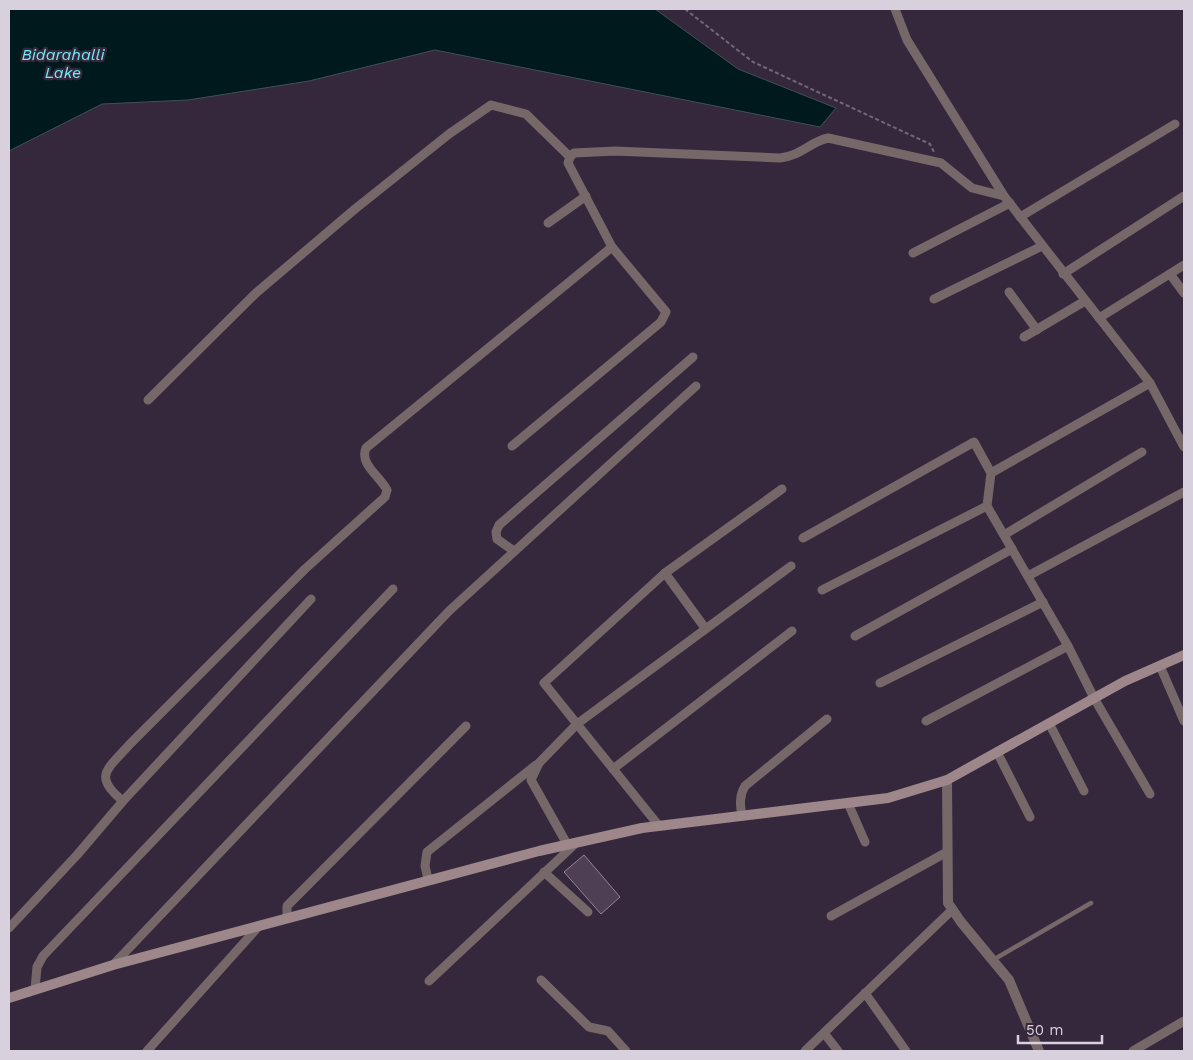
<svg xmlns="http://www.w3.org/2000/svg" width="1193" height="1060" viewBox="0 0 1193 1060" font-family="'Work Sans',sans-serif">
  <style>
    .water { fill: #00191c; stroke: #415056 }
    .building { fill: #4e3f55; stroke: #92829a }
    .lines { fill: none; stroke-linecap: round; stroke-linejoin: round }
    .path { stroke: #736779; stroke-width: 2; stroke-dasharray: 4 2.5; stroke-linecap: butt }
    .service { stroke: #766869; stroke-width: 4.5 }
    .minor { stroke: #766869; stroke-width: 9 }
    .tertiary { stroke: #766869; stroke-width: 10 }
    .secondary { stroke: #9e878a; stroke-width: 10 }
    .labels { text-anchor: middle; stroke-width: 4.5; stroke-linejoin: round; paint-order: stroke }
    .water-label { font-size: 16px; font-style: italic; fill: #6fecf7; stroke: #36283c }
  </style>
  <rect width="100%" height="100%" fill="#36283c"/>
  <polygon class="water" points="9,9 655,9 738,69 836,108 820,127 435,50 309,81 188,100 102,104 9,151"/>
  <polygon class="building" points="584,855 620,897 601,914 564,872"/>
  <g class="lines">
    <polyline class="path" points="685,9 753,62 930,144 934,152"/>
    <polyline class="service" points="993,960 1091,903"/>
    <g class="minor">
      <polyline points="895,9 907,40 1004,196 1150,383 1184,447"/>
      <polyline points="1020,217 1175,124"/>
      <polyline points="548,223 586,196"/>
      <polyline points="913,253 1010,203"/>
      <polyline points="1063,274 1184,196"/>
      <polyline points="1170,274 1184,293"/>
      <polyline points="1009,292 1037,330"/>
      <polyline points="934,299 1042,246"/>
      <polyline points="1099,318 1184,265"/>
      <polyline points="1024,337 1085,301"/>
      <polyline points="148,400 256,293 355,209 449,134 491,105 526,114 570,157"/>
      <path d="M512 446 661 322 666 312 612 247 568 163 570 157 574 153 615 151 780 158C800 156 810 142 828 138L941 163 972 188 1004 196"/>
      <polyline points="991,473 1150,383"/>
      <polyline points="1004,535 1142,452"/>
      <polyline points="803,538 974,442 991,473 987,506"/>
      <polyline points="514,551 497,539 496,532 499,525 693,357"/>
      <polyline points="665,573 705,628"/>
      <polyline points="1028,576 1184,492"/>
      <polyline points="822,590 987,506 1068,646 1094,698 1150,794"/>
      <polyline points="855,636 1012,549"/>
      <polyline points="1160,666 1184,721"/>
      <polyline points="880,683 1043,602"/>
      <polyline points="926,721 1068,646"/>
      <polyline points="1049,723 1084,791"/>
      <polyline points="997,752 1030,817"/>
      <polyline points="613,769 792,631"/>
      <path d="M123 801C92 776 108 769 129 745L305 569 385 497 387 490C380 476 359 464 366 448L612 247"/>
      <polyline points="848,803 865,842"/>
      <path d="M742 816C740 805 739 796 745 786L827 719"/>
      <polyline points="659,826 544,683 665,573 782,489"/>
      <polyline points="567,844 531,780 539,763 577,724 791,566"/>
      <polyline points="544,872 588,912"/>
      <polyline points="428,879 425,866 427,852 536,765"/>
      <polyline points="831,916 947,852"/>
      <polyline points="287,918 287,906 466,726"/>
      <polyline points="9,928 77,855 123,801 311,599"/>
      <polyline points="113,965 449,611 696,386"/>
      <polyline points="541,980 589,1027 608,1031 626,1051"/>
      <polyline points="429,981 576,843"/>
      <polyline points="35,989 37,967 43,956 393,589"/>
      <polyline points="865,993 906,1051"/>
      <polyline points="824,1033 838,1051"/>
      <polyline points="147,1051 259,926"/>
      <polyline points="805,1051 952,910"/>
      <polyline points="1133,1051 1184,1021"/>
    </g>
    <polyline class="tertiary" points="947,780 948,903 961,922 1009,980 1039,1051"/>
    <polyline class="secondary" points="9,998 113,965 539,851 642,828 888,798 947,780 1125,681 1184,655"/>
  </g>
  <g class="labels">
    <g class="water-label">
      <text x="63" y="60">Bidarahalli<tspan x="63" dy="18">Lake</tspan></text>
    </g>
  </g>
  <rect width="1193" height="1060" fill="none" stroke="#d8d0dd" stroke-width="20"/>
  <path d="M1018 1035v8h84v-8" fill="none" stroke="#d8d0dd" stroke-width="2.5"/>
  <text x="1026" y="1035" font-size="15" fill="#d8d0dd" stroke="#36283c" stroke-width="4" paint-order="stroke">50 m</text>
</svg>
